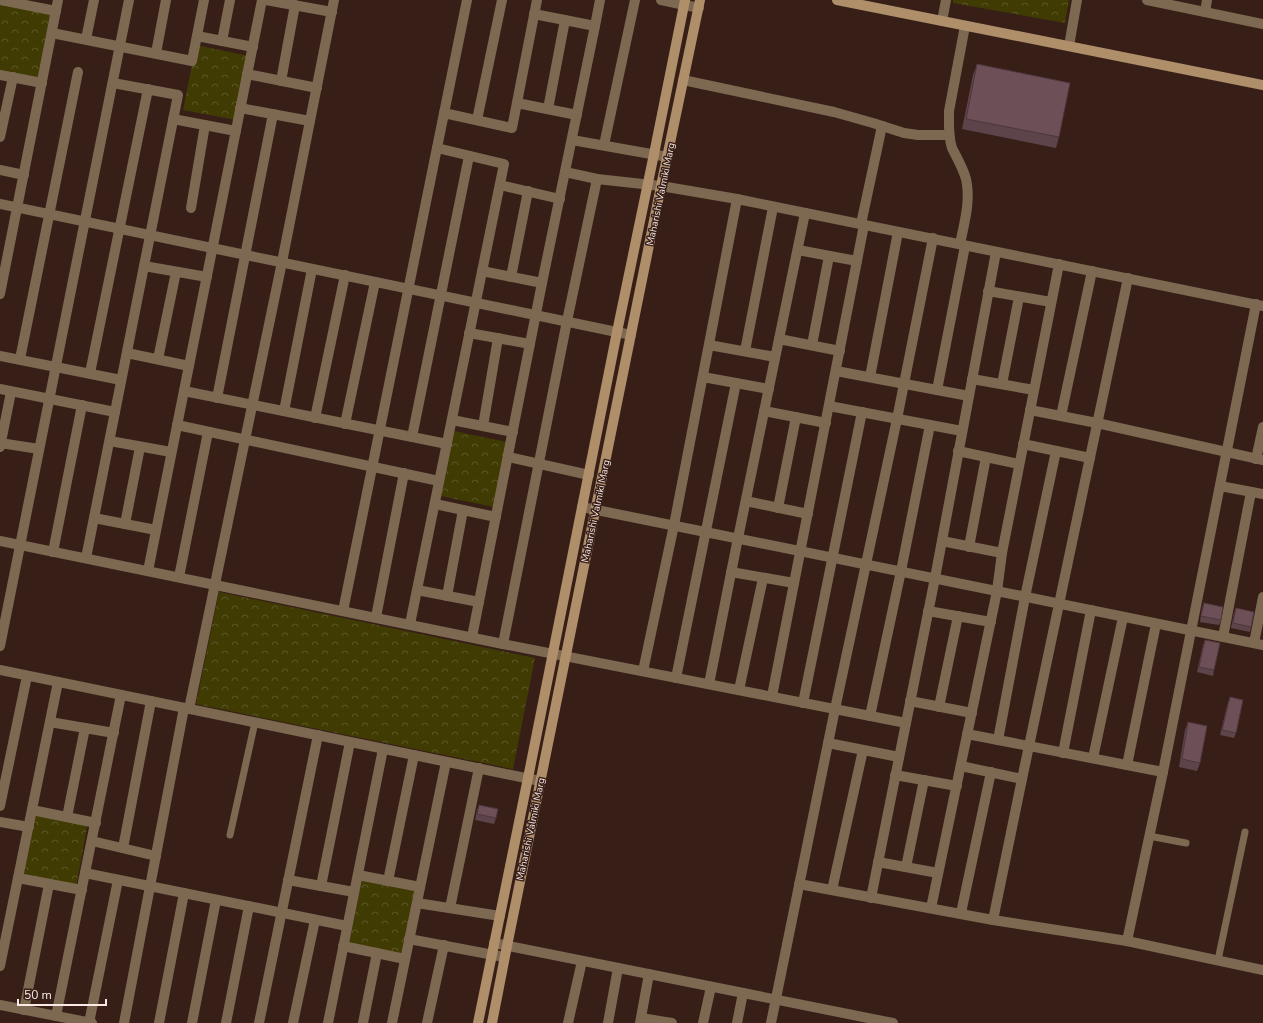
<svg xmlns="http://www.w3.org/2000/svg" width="1263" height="1023" viewBox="0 0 1263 1023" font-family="'Nunito Sans',sans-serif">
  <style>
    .forest { fill: url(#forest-crowns) }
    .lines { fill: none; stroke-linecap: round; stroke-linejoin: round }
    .lane { stroke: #7d6952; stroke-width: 7 }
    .street { stroke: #7d6952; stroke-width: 10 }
    .secondary { stroke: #ae8f6a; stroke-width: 10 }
    .wall { fill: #5d444b }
    .building { fill: #6c4f57; stroke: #4c373d }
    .labels { text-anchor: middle; stroke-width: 3; stroke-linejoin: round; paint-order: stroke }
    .street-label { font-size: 10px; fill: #fae9e4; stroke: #371f18 }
  </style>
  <defs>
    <pattern id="forest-crowns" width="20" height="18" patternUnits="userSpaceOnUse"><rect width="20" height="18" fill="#3f3b02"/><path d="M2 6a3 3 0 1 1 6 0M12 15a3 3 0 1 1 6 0" fill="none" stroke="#5c5727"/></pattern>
  </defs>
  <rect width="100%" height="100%" fill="#371f18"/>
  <g class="forest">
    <polygon points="953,0 1069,0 1065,23 953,3"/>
    <polygon points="0,3 51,14 38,78 0,71"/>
    <polygon points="196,45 249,56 236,120 183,110"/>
    <polygon points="454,431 507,442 494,507 441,496"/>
    <polygon points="219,592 535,658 513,769 196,704"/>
    <polygon points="36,812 88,822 76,887 23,877"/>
    <polygon points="362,879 415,889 402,954 349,944"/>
  </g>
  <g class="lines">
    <g class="lane">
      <polyline points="230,835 255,722"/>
      <polyline points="1149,836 1186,843"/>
      <polyline points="1218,960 1245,832"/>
    </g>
    <g class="street">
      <polyline points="0,0 56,11"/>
      <polyline points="266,0 332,12"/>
      <polyline points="661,0 699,8"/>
      <polyline points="1147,0 1263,24"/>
      <polyline points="1205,12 1207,0"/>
      <polyline points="534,14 595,26"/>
      <polyline points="942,21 946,0"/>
      <polyline points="52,33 192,61 204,0"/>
      <polyline points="197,36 253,47"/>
      <polyline points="86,39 94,0"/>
      <polyline points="222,41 230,0"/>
      <polyline points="1069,46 1077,0"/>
      <polyline points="156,53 166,0"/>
      <polyline points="247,74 317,88"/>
      <polyline points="0,75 42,83"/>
      <polyline points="683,80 834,112 873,123 904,133 918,135 949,135"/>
      <polyline points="281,81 295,5"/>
      <polyline points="517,103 577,115"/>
      <polyline points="240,108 310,121"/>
      <polyline points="548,109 565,20"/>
      <polyline points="444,113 512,128 537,0"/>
      <polyline points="173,119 236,131"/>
      <polyline points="477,120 502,0"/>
      <polyline points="0,137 13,77"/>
      <polyline points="572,140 668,157"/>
      <polyline points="604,145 635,0"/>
      <polyline points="0,170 24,175"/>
      <polyline points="565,172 597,179 661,186 737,199 1263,306"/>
      <polyline points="500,185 560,199"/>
      <polyline points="0,204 631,335"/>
      <polyline points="191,208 205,125"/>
      <polyline points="861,224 882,126"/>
      <path d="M960 244C964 224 971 201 966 179 963 168 957 158 952 148 948 136 949 123 949 111L965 26"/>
      <polyline points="798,250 857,261"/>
      <polyline points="144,266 207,277"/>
      <polyline points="482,271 542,283"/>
      <polyline points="511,277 528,191"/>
      <polyline points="988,291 1051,302"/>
      <polyline points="0,294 58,0"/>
      <polyline points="469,333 530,344"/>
      <polyline points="779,339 840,351"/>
      <polyline points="709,345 775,357"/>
      <polyline points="812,345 829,256"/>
      <polyline points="745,351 773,207"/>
      <polyline points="127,353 189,366"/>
      <polyline points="0,356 121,380"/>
      <polyline points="20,359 78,72"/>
      <polyline points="158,359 176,272"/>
      <polyline points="836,371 969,396"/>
      <polyline points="90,373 148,89"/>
      <polyline points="703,377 769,389"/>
      <polyline points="870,377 898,232"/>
      <polyline points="972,379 1034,390"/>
      <polyline points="1002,384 1019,297"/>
      <polyline points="0,389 115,412"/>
      <polyline points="937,390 965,246"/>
      <polyline points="184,391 447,444"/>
      <polyline points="217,398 273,114"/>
      <polyline points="829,406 962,431"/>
      <polyline points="1030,410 1097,423 1263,460"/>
      <polyline points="284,411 312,269"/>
      <polyline points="764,411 826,423"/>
      <polyline points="1061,416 1092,271"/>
      <polyline points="315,418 345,275"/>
      <polyline points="452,420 513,432"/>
      <polyline points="345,424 375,282"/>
      <polyline points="177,425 439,481"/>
      <polyline points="483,426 498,338"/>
      <polyline points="412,437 469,156"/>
      <polyline points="110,441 171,452"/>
      <polyline points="0,443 39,449"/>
      <polyline points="1023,444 1090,458"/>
      <polyline points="0,447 11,392"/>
      <polyline points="958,451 1019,464"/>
      <polyline points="508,457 589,475"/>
      <polyline points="1256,459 1263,427"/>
      <polyline points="1220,486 1263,494"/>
      <polyline points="746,501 808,514"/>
      <polyline points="435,504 496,517"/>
      <polyline points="582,507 1263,645"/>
      <polyline points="778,508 796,417"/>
      <polyline points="94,518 156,530"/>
      <polyline points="125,524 140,447"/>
      <polyline points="0,541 503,644 906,723"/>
      <polyline points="942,541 1002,553"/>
      <polyline points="969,547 986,457"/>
      <polyline points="53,552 82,405"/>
      <polyline points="86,558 178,95 113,83"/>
      <polyline points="148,571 262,0"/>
      <polyline points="731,572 794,583"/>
      <polyline points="179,577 208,432"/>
      <polyline points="417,590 479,602"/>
      <polyline points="447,596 463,510"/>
      <polyline points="343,611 467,0"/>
      <polyline points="928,611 991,622"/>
      <polyline points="376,617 404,473"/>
      <polyline points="410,624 504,164 437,148"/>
      <polyline points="472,637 542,283 595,26 600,0"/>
      <polyline points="1223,637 1251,492"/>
      <polyline points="1254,643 1263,597"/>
      <polyline points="503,644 567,321 597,179"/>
      <polyline points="0,646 129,0"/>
      <polyline points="0,670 540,781"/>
      <polyline points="643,671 674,525 737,199"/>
      <polyline points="676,678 736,383"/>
      <polyline points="709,684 738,538 805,213"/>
      <polyline points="739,690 763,578"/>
      <polyline points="772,696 864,225"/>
      <polyline points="910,701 972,713"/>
      <polyline points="803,703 862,412"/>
      <polyline points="939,707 958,616"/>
      <polyline points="189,709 282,262 334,0"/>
      <polyline points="870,716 901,571 930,425"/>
      <polyline points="50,722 114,733"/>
      <polyline points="967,734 1163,772"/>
      <polyline points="998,740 1025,597 1056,451"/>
      <polyline points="828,743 899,757"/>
      <polyline points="1063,753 1091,610"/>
      <polyline points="1093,758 1123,617"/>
      <polyline points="1127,765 1156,624"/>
      <polyline points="961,766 1022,779"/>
      <polyline points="895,775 957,786"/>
      <polyline points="0,806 27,676"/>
      <polyline points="32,810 96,823"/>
      <polyline points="67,817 85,728"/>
      <polyline points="0,822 29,827"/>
      <polyline points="92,841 156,856"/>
      <polyline points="123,848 151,701"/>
      <polyline points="878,862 938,873"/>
      <polyline points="906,867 924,780"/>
      <polyline points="85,873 347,926"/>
      <polyline points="358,875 420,887"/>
      <polyline points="18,878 82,890"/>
      <polyline points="288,880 354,892"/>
      <polyline points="388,881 414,755"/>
      <polyline points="799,884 993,920 1127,941 1263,970"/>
      <polyline points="321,886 350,742"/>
      <polyline points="832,890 863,750"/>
      <polyline points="871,898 935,578 996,252"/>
      <polyline points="417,903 500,916"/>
      <polyline points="450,908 479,768"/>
      <polyline points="931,908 997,591 1002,553 1059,264"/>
      <polyline points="961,913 991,772"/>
      <polyline points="993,920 1022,779 1128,278"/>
      <polyline points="409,939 504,957"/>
      <polyline points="1127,941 1163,772 1256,304"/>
      <polyline points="494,943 893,1023"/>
      <polyline points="343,946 405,959"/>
      <polyline points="0,966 58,682"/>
      <polyline points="0,1005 92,1023"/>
      <polyline points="24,1010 49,884"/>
      <polyline points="56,1016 121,695"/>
      <polyline points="641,1018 672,1023"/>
      <polyline points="89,1023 118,880"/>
      <polyline points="124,1023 184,708"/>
      <polyline points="159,1023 184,893"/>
      <polyline points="192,1023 216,900"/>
      <polyline points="226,1023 249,906"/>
      <polyline points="259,1023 318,735"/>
      <polyline points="293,1023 315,920"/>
      <polyline points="328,1023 383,749"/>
      <polyline points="363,1023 377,953"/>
      <polyline points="392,1023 446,762"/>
      <polyline points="427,1023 444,945"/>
      <polyline points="568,1023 582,961"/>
      <polyline points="608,1023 618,968"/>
      <polyline points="640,1023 649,974"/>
      <polyline points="703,1023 711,987"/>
      <polyline points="737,1023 743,993"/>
      <polyline points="771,1023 835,709 897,419 933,238"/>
    </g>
    <g class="secondary">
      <polyline points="837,0 1263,85"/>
      <polyline points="478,1023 528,778 617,332 654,154 685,0"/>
      <polyline points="492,1023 507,946 661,186 700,0"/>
    </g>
  </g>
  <g class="wall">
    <polygon points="977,64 1059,137 1056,148 962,129 973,75"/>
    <polygon points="1204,603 1221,620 1219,625 1200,622 1202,608"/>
    <polygon points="1236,608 1251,627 1250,632 1231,628 1234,613"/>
    <polygon points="1205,640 1214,670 1213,676 1197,672 1203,645"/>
    <polygon points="1230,697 1236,733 1234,738 1220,735 1228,702"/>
    <polygon points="1188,722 1200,763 1197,771 1179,767 1185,730"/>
    <polygon points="479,805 496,818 494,824 475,820 477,810"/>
  </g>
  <g class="building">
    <polygon points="977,64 1070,83 1059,137 966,119"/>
    <polygon points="1204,603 1223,607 1221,620 1201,616"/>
    <polygon points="1236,608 1254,612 1251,627 1233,623"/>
    <polygon points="1205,640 1220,643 1214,670 1199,667"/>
    <polygon points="1230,697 1243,700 1236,733 1222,730"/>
    <polygon points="1188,722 1207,726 1200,763 1182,759"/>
    <polygon points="479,805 498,809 496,818 477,814"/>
  </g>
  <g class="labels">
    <g class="street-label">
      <text transform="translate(660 194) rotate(-78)" y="4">Maharishi Valmiki Marg</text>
      <text transform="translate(595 511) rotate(-78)" y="4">Maharishi Valmiki Marg</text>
      <text transform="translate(530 829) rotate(-78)" y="4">Maharishi Valmiki Marg</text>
    </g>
  </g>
  <path d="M18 999v6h88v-6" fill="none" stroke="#fae9e4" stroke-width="2"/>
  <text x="24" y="999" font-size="12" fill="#fae9e4" stroke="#371f18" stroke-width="3" paint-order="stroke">50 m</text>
</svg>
